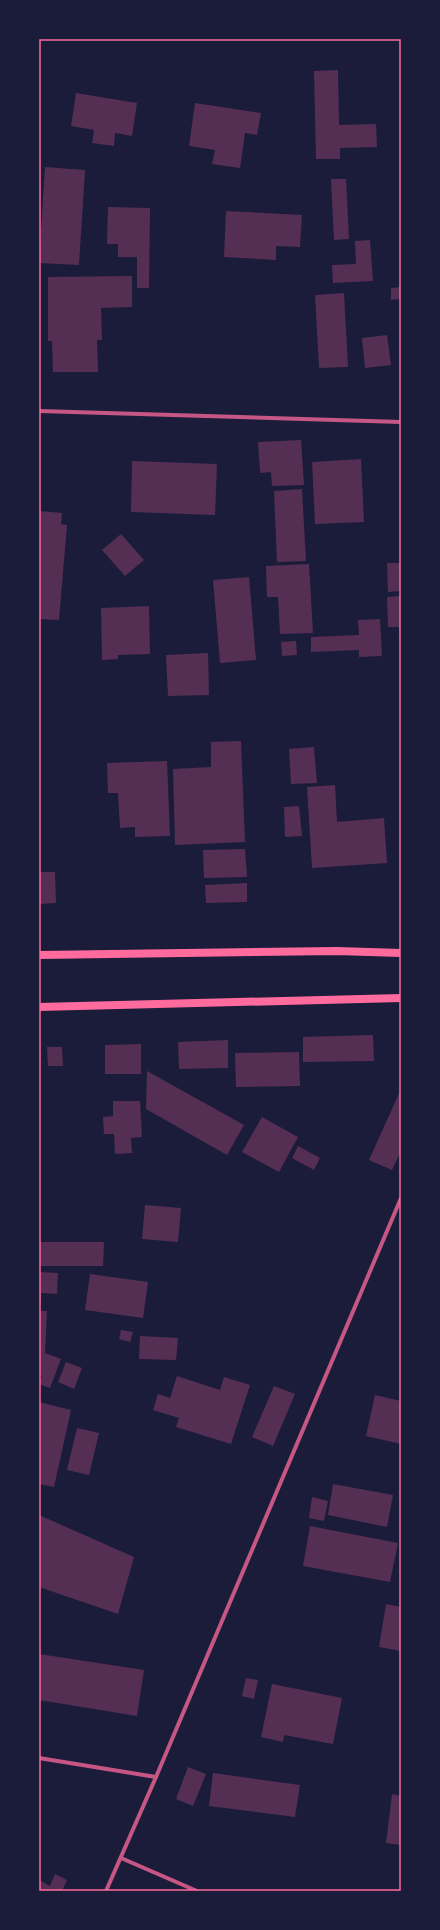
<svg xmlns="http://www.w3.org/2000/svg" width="440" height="1930" viewBox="0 0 440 1930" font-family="Jost,sans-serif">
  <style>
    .building { fill: #542f53 }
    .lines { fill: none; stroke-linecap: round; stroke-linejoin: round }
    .minor { stroke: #c65784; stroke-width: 4 }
    .secondary { stroke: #ff6b9d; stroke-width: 8 }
    .neatline { fill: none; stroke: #ff6b9d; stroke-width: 1.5 }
  </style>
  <rect width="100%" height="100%" fill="#1b1b3a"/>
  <g class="building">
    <polygon points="338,70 339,125 376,124 377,147 340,148 340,159 316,159 314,71"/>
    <polygon points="76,93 137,103 132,136 115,133 114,146 92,143 94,130 71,126"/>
    <polygon points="195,103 261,113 257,135 245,133 240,168 212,164 215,150 189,146"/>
    <polygon points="45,167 85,170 79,265 39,263"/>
    <polygon points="331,179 346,179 349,239 334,240"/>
    <polygon points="108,207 150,208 149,288 137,288 137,257 118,257 118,244 107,244"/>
    <polygon points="226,211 302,215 300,247 276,246 276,260 224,257"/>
    <polygon points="370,240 373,281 333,283 332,265 356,264 355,241"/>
    <polygon points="132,276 132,307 101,308 102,340 97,340 98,372 53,372 52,341 48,341 48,277"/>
    <polygon points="401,287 401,299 391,300 391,288"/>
    <polygon points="344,293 348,367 319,368 315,295"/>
    <polygon points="387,335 391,365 365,368 362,338"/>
    <polygon points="301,440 304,485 272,486 271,472 260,473 258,442"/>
    <polygon points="361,459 364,522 315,524 312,462"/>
    <polygon points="132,461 217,464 215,515 131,512"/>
    <polygon points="302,489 306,561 277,562 274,491"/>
    <polygon points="39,511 62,513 61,524 67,525 59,620 39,619"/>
    <polygon points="121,534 144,560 125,576 102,550"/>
    <polygon points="387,563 401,563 401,591 388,592"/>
    <polygon points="309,564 313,633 280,634 278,597 267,597 266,566"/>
    <polygon points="249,577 256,660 220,663 213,580"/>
    <polygon points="401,596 401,640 400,640 399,627 388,627 387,597"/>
    <polygon points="149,606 150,654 118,655 118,659 102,660 101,608"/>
    <polygon points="380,619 382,656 359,657 359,650 311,652 311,637 359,635 358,620"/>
    <polygon points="296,641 297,655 282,656 281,642"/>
    <polygon points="208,653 209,695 168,696 166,655"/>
    <polygon points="241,741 245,842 175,845 173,769 211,767 211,742"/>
    <polygon points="314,747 317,783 291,784 289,749"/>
    <polygon points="167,761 170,836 135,837 135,827 120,828 118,793 108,793 107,763"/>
    <polygon points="335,785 337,822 384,818 387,863 312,868 307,787"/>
    <polygon points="299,806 302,836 285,837 284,807"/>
    <polygon points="245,849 247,877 204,878 203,850"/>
    <polygon points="39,872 55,872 56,903 39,904"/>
    <polygon points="247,883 247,902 206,903 205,885"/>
    <polygon points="373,1035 374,1061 303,1062 303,1037"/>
    <polygon points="228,1040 228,1068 179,1069 178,1042"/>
    <polygon points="141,1044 141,1074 105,1074 105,1045"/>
    <polygon points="47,1047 62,1047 63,1066 48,1066"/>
    <polygon points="299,1052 300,1086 236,1087 235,1053"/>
    <polygon points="147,1071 244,1125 227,1155 146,1109"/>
    <polygon points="401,1089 401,1151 392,1170 369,1160"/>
    <polygon points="113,1101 140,1101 142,1137 131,1138 132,1153 115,1154 114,1134 104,1134 103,1117 113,1116"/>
    <polygon points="262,1117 298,1137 279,1172 242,1152"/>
    <polygon points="298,1146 320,1158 314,1170 292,1158"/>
    <polygon points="145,1205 181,1208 178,1242 142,1239"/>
    <polygon points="39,1242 104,1242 103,1266 39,1266"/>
    <polygon points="39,1272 58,1273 57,1294 41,1293 41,1305 39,1305"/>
    <polygon points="90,1274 148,1282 143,1318 85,1310"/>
    <polygon points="39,1311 47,1311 45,1353 61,1359 50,1388 39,1384 42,1376 39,1375"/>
    <polygon points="121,1330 133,1332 130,1342 119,1339"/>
    <polygon points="140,1336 178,1338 176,1360 139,1359"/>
    <polygon points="66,1362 82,1368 74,1389 58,1382"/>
    <polygon points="177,1376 220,1390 224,1377 250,1385 231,1444 176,1427 179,1418 153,1410 158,1394 170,1398"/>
    <polygon points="274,1386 295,1394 273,1446 252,1437"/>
    <polygon points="375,1395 401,1401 401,1444 366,1436"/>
    <polygon points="39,1402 71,1410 54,1487 39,1484"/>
    <polygon points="77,1428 99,1433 89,1475 67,1470"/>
    <polygon points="333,1484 393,1495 387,1527 328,1515"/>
    <polygon points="312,1497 328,1501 324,1521 309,1518"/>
    <polygon points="39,1515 134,1557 118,1614 39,1587"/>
    <polygon points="310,1526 398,1543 390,1582 303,1566"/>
    <polygon points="386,1604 401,1607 401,1651 379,1647"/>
    <polygon points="39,1654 144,1670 137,1716 39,1700"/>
    <polygon points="246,1678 258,1680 254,1699 242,1696"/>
    <polygon points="272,1684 342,1698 333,1744 284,1735 283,1742 261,1737"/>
    <polygon points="188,1767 206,1774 193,1806 176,1799"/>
    <polygon points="213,1773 300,1785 295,1817 209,1806"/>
    <polygon points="392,1794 401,1796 401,1845 386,1843"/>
    <polygon points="55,1874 67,1880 62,1891 39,1891 39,1880 50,1886"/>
  </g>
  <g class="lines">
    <g class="minor">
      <polyline points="39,411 401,422"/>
      <polyline points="39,1758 156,1777"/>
      <polyline points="121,1858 197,1891"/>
      <polyline points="106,1891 156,1777 401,1198"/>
    </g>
    <g class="secondary">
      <polyline points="39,955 337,951 401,953"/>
      <polyline points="39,1007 401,998"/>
    </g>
  </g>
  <rect width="440" height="1930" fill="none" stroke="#1b1b3a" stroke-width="80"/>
  <rect x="40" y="40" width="360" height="1850" class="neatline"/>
</svg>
